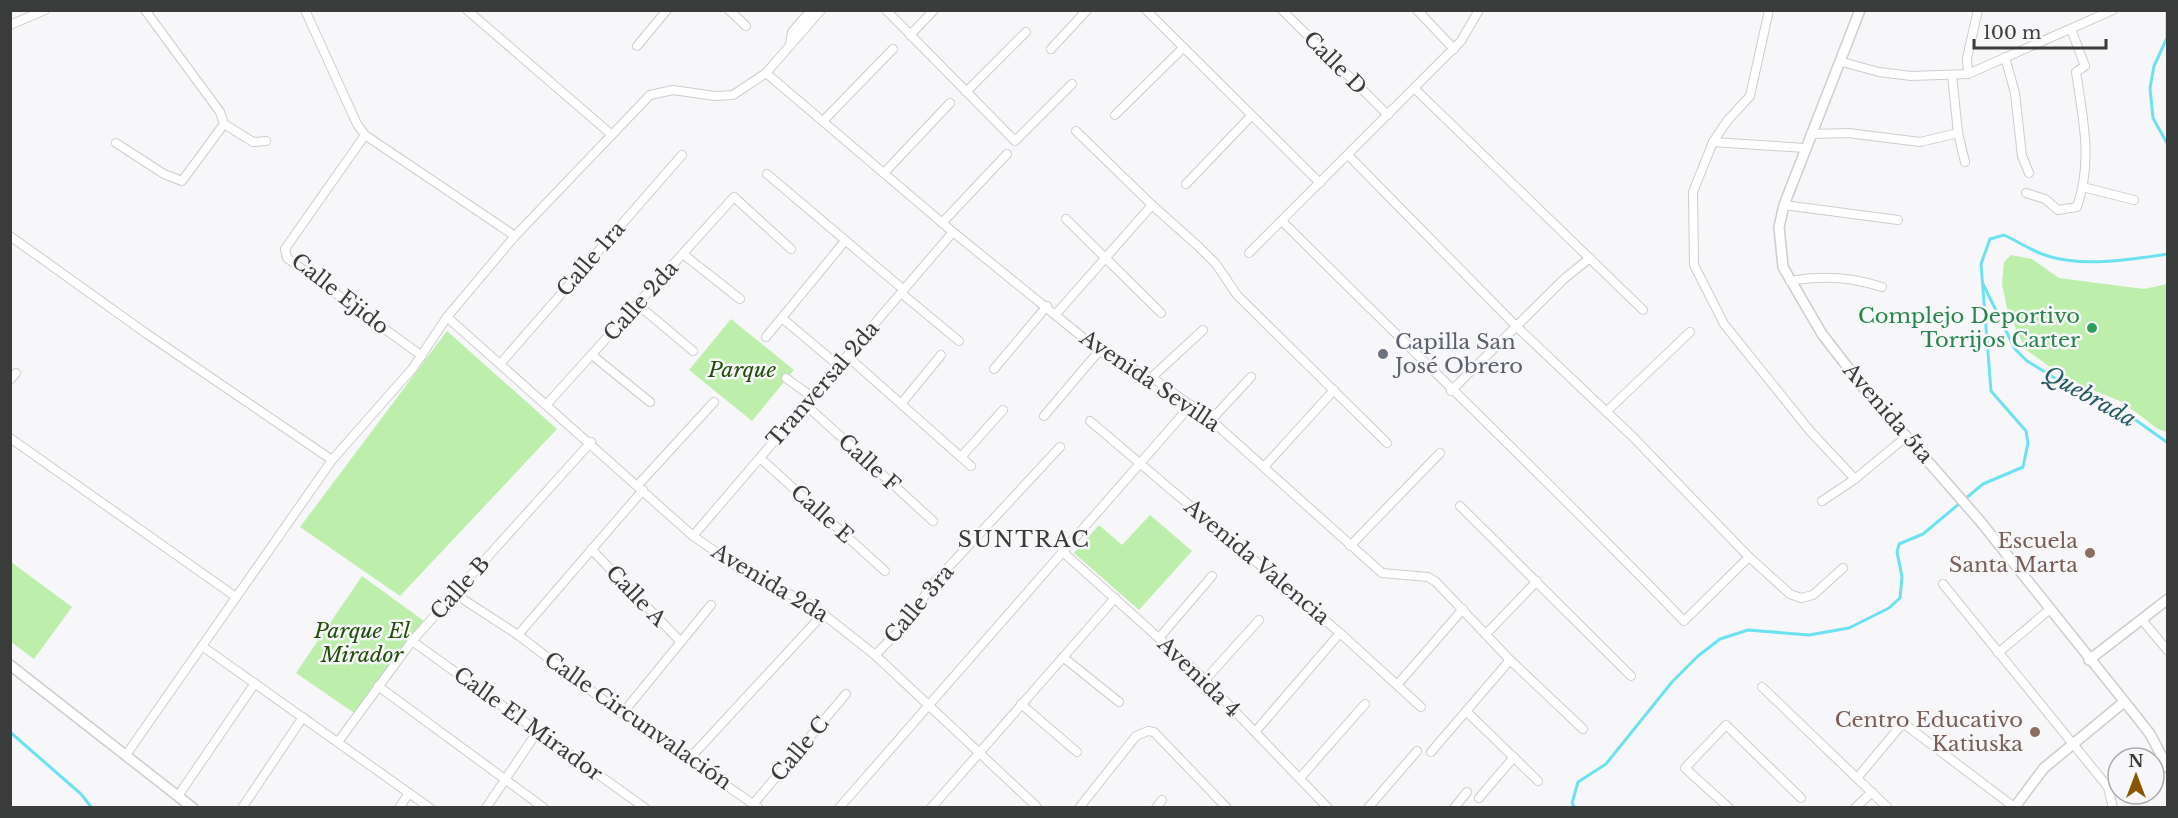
<svg xmlns="http://www.w3.org/2000/svg" width="2178" height="818" viewBox="0 0 2178 818" font-family="'Libre Baskerville',serif">
  <style>
    .green { fill: #bdeeac }
    .lines { fill: none; stroke-linecap: round; stroke-linejoin: round }
    .stream { stroke: #6ce2f0; stroke-width: 3 }
    .minor-casing { stroke: #cdcdcf; stroke-width: 10 }
    .tertiary-casing { stroke: #cdcdcf; stroke-width: 12 }
    .minor { stroke: #fff; stroke-width: 8 }
    .tertiary { stroke: #fff; stroke-width: 9 }
    .leisure-dot { fill: #2e9e5b; stroke: #f7f7f9; stroke-width: 2 }
    .worship-dot { fill: #6b7280; stroke: #f7f7f9; stroke-width: 2 }
    .education-dot { fill: #8d6e63; stroke: #f7f7f9; stroke-width: 2 }
    .labels { text-anchor: middle; stroke-width: 5; stroke-linejoin: round; paint-order: stroke }
    .street-label { font-size: 21px; fill: #3a3b3b; stroke: #f7f7f9 }
    .leisure-label { font-size: 21px; fill: #27864d; stroke: #f7f7f9; text-anchor: end }
    .worship-label { font-size: 21px; fill: #5b616d; stroke: #f7f7f9; text-anchor: start }
    .park-label { font-size: 21px; font-style: italic; fill: #204f08; stroke: #f7f7f9 }
    .education-label { font-size: 21px; fill: #785e54; stroke: #f7f7f9; text-anchor: end }
    .water-label { font-size: 22px; font-style: italic; fill: #275a61; stroke: #f7f7f9 }
    .neighbourhood-label { font-size: 22px; letter-spacing: 1.5px; fill: #3a3b3b; stroke: #f7f7f9 }
  </style>
  <rect width="100%" height="100%" fill="#f7f7f9"/>
  <g class="green">
    <polygon points="2011,255 2032,259 2059,278 2144,289 2167,284 2167,432 2158,429 2122,402 2081,385 2053,369 2025,349 2007,308 2002,284 2004,262"/>
    <polygon points="731,319 794,370 752,421 689,370"/>
    <polygon points="447,331 557,429 400,596 300,527"/>
    <polygon points="1150,515 1192,551 1139,610 1074,553 1099,525 1122,545"/>
    <polygon points="11,562 72,607 34,659 11,642"/>
    <polygon points="362,576 424,621 357,715 296,673"/>
  </g>
  <g class="lines">
    <g class="stream">
      <polyline points="2167,10 2167,38 2154,66 2150,88 2153,118 2168,145"/>
      <polyline points="1983,284 2015,349 2027,361 2071,388 2123,411 2168,443"/>
      <polyline points="10,732 81,794 92,808"/>
      <path d="M1575 808 1572 803 1578 782 1606 764 1672 682 1698 656 1720 639 1748 630 1809 635 1849 628 1889 608 1900 598 1902 577 1897 552 1899 544 1923 534 1983 484 2023 467 2028 443 2026 431 1991 391 1981 264 1990 239 2004 235C2017 241 2029 249 2042 254 2079 268 2129 260 2168 254"/>
    </g>
    <g class="minor-casing">
      <g id="minor">
        <polyline points="305,10 357,124 365,135 515,236"/>
        <polyline points="467,10 612,135"/>
        <polyline points="729,10 746,26"/>
        <polyline points="886,10 1015,141 1072,84"/>
        <polyline points="1146,10 1320,183"/>
        <polyline points="1282,10 1388,115"/>
        <polyline points="1417,10 1454,49"/>
        <polyline points="1769,10 1750,96 1727,121 1713,142 1693,192 1694,265 1724,324 1810,431 1855,479"/>
        <polyline points="10,25 45,10"/>
        <polyline points="910,35 934,10"/>
        <polyline points="790,45 792,32 811,10"/>
        <polyline points="637,46 667,10"/>
        <polyline points="1051,49 1087,10"/>
        <polyline points="2005,57 2015,93 2022,156 2029,173"/>
        <polyline points="1842,62 1879,72 1911,76 1968,74 2113,10"/>
        <polyline points="766,73 953,232 1086,340 1099,351 1157,381 1211,420 1382,573 1428,577 1436,582 1510,660 1583,729"/>
        <polyline points="1968,74 1967,58 1978,10"/>
        <polyline points="1952,75 1958,133 1965,162"/>
        <polyline points="1415,89 1643,310"/>
        <polyline points="966,92 1026,32"/>
        <polyline points="1115,115 1183,48"/>
        <polyline points="823,121 893,49"/>
        <polyline points="224,124 253,142 266,141"/>
        <polyline points="1076,131 1152,205 1199,247 1216,264 1237,295 1387,443"/>
        <polyline points="1811,134 1848,133 1920,142 1958,133"/>
        <polyline points="365,135 285,249 287,258 422,356"/>
        <polyline points="1713,142 1805,148"/>
        <polyline points="116,143 164,174 182,181 224,124 220,112 145,10"/>
        <polyline points="1349,156 1516,326 1632,436 1749,557 1790,594 1801,598 1813,595 1843,568"/>
        <polyline points="884,173 950,103"/>
        <polyline points="767,174 904,290"/>
        <polyline points="1186,184 1251,116"/>
        <polyline points="2083,187 2134,200"/>
        <path d="M2026 193 2045 199 2058 210 2077 207C2093 160 2083 120 2076 72L2085 66 2071 29"/>
        <polyline points="1784,205 1898,220"/>
        <polyline points="1066,219 1161,313"/>
        <path d="M1282 221C1416 355 1553 485 1684 621L1749 557"/>
        <polyline points="942,223 1007,154"/>
        <polyline points="10,236 147,334 332,460"/>
        <polyline points="1249,253 1461,41 1479,10"/>
        <polyline points="683,254 740,299"/>
        <path d="M1790 281C1823 275 1851 277 1882 287"/>
        <polyline points="901,293 959,341"/>
        <polyline points="637,304 693,351"/>
        <polyline points="1056,314 1152,205"/>
        <polyline points="447,317 693,536 742,570 813,606 875,655 1036,806"/>
        <polyline points="782,318 839,366"/>
        <polyline points="766,337 845,241"/>
        <polyline points="592,355 650,402"/>
        <polyline points="847,356 971,466"/>
        <polyline points="501,363 682,155"/>
        <polyline points="994,369 1047,306"/>
        <polyline points="786,378 812,397"/>
        <polyline points="1151,378 1203,330"/>
        <polyline points="10,380 16,373"/>
        <polyline points="1451,391 1565,278 1590,258"/>
        <polyline points="547,404 734,197 791,249"/>
        <polyline points="901,404 941,355"/>
        <polyline points="806,405 933,521"/>
        <polyline points="1606,412 1690,332"/>
        <polyline points="1044,416 1099,351"/>
        <polyline points="1211,420 1251,377"/>
        <polyline points="1090,421 1340,633 1421,707"/>
        <polyline points="10,438 236,597"/>
        <polyline points="961,457 1003,410"/>
        <polyline points="760,458 885,571"/>
        <polyline points="1264,467 1334,390"/>
        <polyline points="638,485 714,402"/>
        <polyline points="1822,501 1855,479 1907,436"/>
        <polyline points="1460,506 1631,676"/>
        <polyline points="693,536 953,232"/>
        <polyline points="1350,546 1440,453"/>
        <polyline points="591,549 681,642"/>
        <polyline points="1064,553 1200,675 1328,808"/>
        <polyline points="1943,584 2108,787 2113,808"/>
        <polyline points="455,594 518,635 622,714 759,808"/>
        <polyline points="2142,620 2168,651"/>
        <polyline points="1486,634 1537,581"/>
        <polyline points="518,635 643,490"/>
        <polyline points="1159,638 1212,576"/>
        <polyline points="412,641 645,808"/>
        <polyline points="202,646 430,808"/>
        <polyline points="1998,653 2049,610"/>
        <polyline points="875,655 907,623 931,586 1060,447"/>
        <polyline points="1063,657 1119,702"/>
        <polyline points="1205,680 1259,620"/>
        <polyline points="1397,685 1463,609"/>
        <polyline points="378,686 544,808"/>
        <polyline points="1762,687 1888,808"/>
        <polyline points="1021,704 1077,752"/>
        <polyline points="1466,711 1538,781"/>
        <polyline points="622,714 711,605"/>
        <polyline points="1255,732 1340,633"/>
        <polyline points="338,742 412,641 591,442"/>
        <polyline points="1431,752 1510,660"/>
        <polyline points="126,755 332,460 413,368 447,317 515,236 650,95 673,90 715,96 733,95 766,73 821,10"/>
        <polyline points="690,758 824,613"/>
        <polyline points="1300,778 1365,704"/>
        <polyline points="1857,778 1903,723 2014,807"/>
        <polyline points="178,796 255,683"/>
        <polyline points="1479,798 1514,757"/>
        <polyline points="754,803 846,694"/>
        <polyline points="242,808 303,717"/>
        <polyline points="399,808 409,793"/>
        <polyline points="486,808 537,732"/>
        <polyline points="839,808 1191,405"/>
        <polyline points="931,808 1115,598"/>
        <polyline points="1079,808 1136,736 1148,731 1154,732 1227,808"/>
        <polyline points="1156,808 1162,800"/>
        <polyline points="1368,808 1417,751"/>
        <polyline points="1454,808 1467,792"/>
        <polyline points="1729,808 1685,768 1726,725 1801,798"/>
        <polyline points="1855,808 1872,792"/>
      </g>
    </g>
    <g class="tertiary-casing">
      <g id="tertiary">
        <polyline points="1860,10 1784,205 1779,227 1783,267 1822,334 1863,387 1980,521 2136,716 2150,734 2168,768"/>
        <polyline points="2089,660 2168,599"/>
        <polyline points="10,665 193,808"/>
        <polyline points="2014,808 2044,768 2124,702"/>
      </g>
    </g>
    <use href="#minor" class="minor"/>
    <use href="#tertiary" class="tertiary"/>
  </g>
  <circle class="leisure-dot" cx="2092" cy="328" r="6"/>
  <circle class="worship-dot" cx="1383" cy="354" r="6"/>
  <g class="education-dot">
    <circle cx="2090" cy="553" r="6"/>
    <circle cx="2035" cy="732" r="6"/>
  </g>
  <g class="labels">
    <g class="street-label">
      <text transform="translate(1335 63) rotate(45)" y="7">Calle D</text>
      <text transform="translate(591 259) rotate(-49)" y="7">Calle 1ra</text>
      <text transform="translate(340 294) rotate(38)" y="7">Calle Ejido</text>
      <text transform="translate(641 301) rotate(-48)" y="7">Calle 2da</text>
      <text transform="translate(1150 381) rotate(34)" y="7">Avenida Sevilla</text>
      <text transform="translate(823 384) rotate(-49)" y="7">Tranversal 2da</text>
      <text transform="translate(1888 413) rotate(49)" y="7">Avenida 5ta</text>
      <text transform="translate(869 463) rotate(42)" y="7">Calle F</text>
      <text transform="translate(822 514) rotate(42)" y="7">Calle E</text>
      <text transform="translate(1257 562) rotate(40)" y="7">Avenida Valencia</text>
      <text transform="translate(770 583) rotate(31)" y="7">Avenida 2da</text>
      <text transform="translate(460 588) rotate(-48)" y="7">Calle B</text>
      <text transform="translate(636 596) rotate(46)" y="7">Calle A</text>
      <text transform="translate(919 604) rotate(-50)" y="7">Calle 3ra</text>
      <text transform="translate(1199 677) rotate(44)" y="7">Avenida 4</text>
      <text transform="translate(638 721) rotate(35)" y="7">Calle Circunvalación</text>
      <text transform="translate(528 724) rotate(36)" y="7">Calle El Mirador</text>
      <text transform="translate(800 749) rotate(-50)" y="7">Calle C</text>
    </g>
    <g class="leisure-label">
      <text x="2080" y="323">Complejo Deportivo<tspan x="2080" dy="24">Torrijos Carter</tspan></text>
    </g>
    <g class="worship-label">
      <text x="1395" y="349">Capilla San<tspan x="1395" dy="24">José Obrero</tspan></text>
    </g>
    <g class="park-label">
      <text x="742" y="377">Parque</text>
      <text x="362" y="638">Parque El<tspan x="362" dy="24">Mirador</tspan></text>
    </g>
    <g class="education-label">
      <text x="2078" y="548">Escuela<tspan x="2078" dy="24">Santa Marta</tspan></text>
      <text x="2023" y="727">Centro Educativo<tspan x="2023" dy="24">Katiuska</tspan></text>
    </g>
    <g class="water-label">
      <text transform="translate(2090 396) rotate(29)" y="8">Quebrada</text>
    </g>
    <g class="neighbourhood-label">
      <text x="1024" y="547">SUNTRAC</text>
    </g>
  </g>
  <rect width="2178" height="818" fill="none" stroke="#3a3b3b" stroke-width="24"/>
  <g transform="translate(2136 776)"><circle r="28" fill="#f7f7f9" stroke="#abacad" stroke-width="1.5"/>
  <path d="M0-4.5L10 22L0 15L-10 22Z" fill="#895700"/>
  <text y="-9" font-size="16" font-weight="bold" text-anchor="middle" fill="#3a3b3b">N</text>
  </g>
  <path d="M1974 39v9h132v-9" fill="none" stroke="#3a3b3b" stroke-width="3"/>
  <text x="1983" y="39" font-size="18" fill="#3a3b3b" stroke="#f7f7f9" stroke-width="4.5" paint-order="stroke">100 m</text>
</svg>
